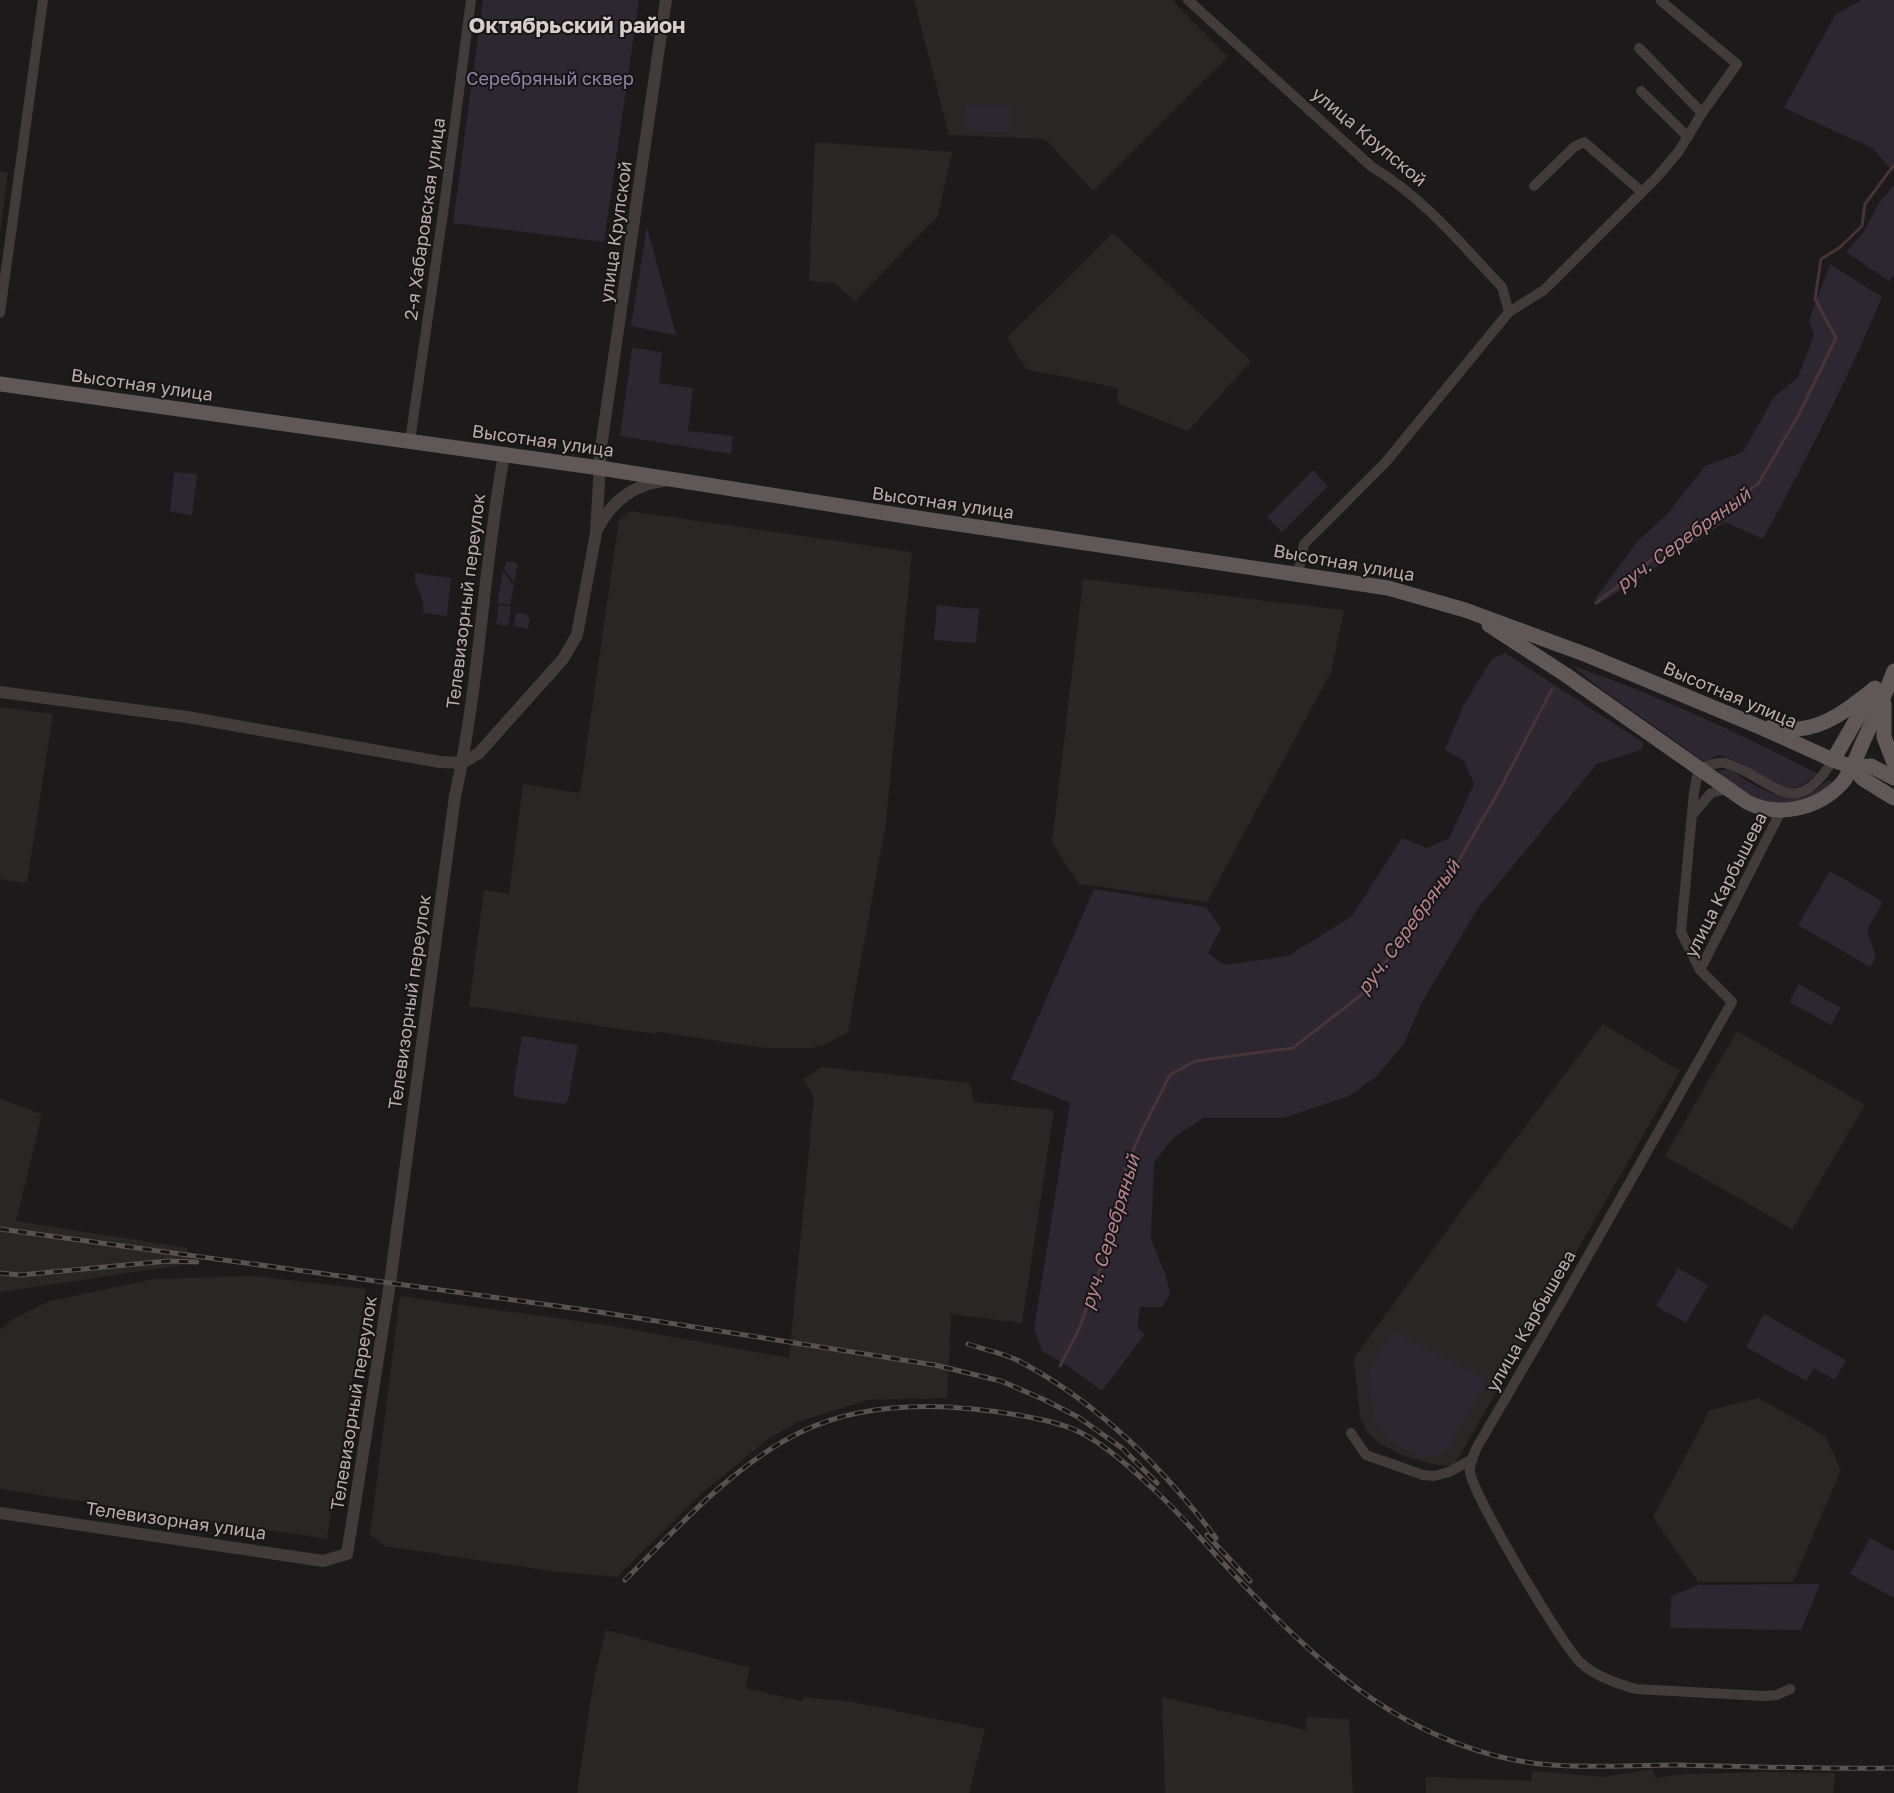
<svg xmlns="http://www.w3.org/2000/svg" width="1894" height="1793" viewBox="0 0 1894 1793" font-family="'Golos Text',sans-serif">
  <style>
    .built { fill: #292726 }
    .green { fill: #2c2731 }
    .lines { fill: none; stroke-linecap: round; stroke-linejoin: round }
    .stream { stroke: #483438; stroke-width: 3 }
    .minor { stroke: #413c3b; stroke-width: 10 }
    .tertiary { stroke: #413c3b; stroke-width: 12 }
    .primary { stroke: #605857; stroke-width: 15 }
    .rail-casing { stroke: #5a5252; stroke-width: 5 }
    .rail { stroke: #171515; stroke-width: 3; stroke-dasharray: 9; stroke-linecap: butt }
    .labels { text-anchor: middle; stroke-width: 4; stroke-linejoin: round; paint-order: stroke }
    .park-label { font-size: 18px; fill: #9183a7; stroke: #171515 }
    .street-label { font-size: 18px; fill: #bcacac; stroke: #171515 }
    .water-label { font-size: 19px; font-style: italic; fill: #b7838e; stroke: #171515 }
    .district-label { font-size: 22px; font-weight: bold; fill: #d8cecd; stroke: #171515 }
  </style>
  <rect width="100%" height="100%" fill="#1c1a1a"/>
  <g class="built">
    <polygon points="914,0 1172,0 1228,57 1093,191 1045,139 949,135"/>
    <polygon points="815,142 952,152 938,216 855,301 835,283 809,281"/>
    <polygon points="0,172 8,173 0,233"/>
    <polygon points="1113,233 1251,361 1188,431 1117,403 1118,388 1026,369 1007,338"/>
    <polygon points="630,511 912,552 886,823 848,1032 824,1045 812,1048 764,1048 660,1032 654,1034 469,1006 484,890 509,894 523,784 580,793 619,520"/>
    <polygon points="1083,579 1344,610 1331,672 1207,902 1079,884 1052,843"/>
    <polygon points="0,707 53,714 27,883 0,879"/>
    <polygon points="1603,1024 1680,1071 1455,1464 1447,1466 1427,1463 1402,1455 1382,1445 1367,1432 1360,1417 1354,1358 1470,1199"/>
    <polygon points="1737,1031 1865,1105 1792,1229 1665,1156"/>
    <polygon points="822,1067 970,1083 974,1102 1054,1110 1022,1323 951,1314 947,1398 868,1400 797,1422 767,1440 703,1492 617,1577 557,1572 385,1546 370,1535 400,1296 618,1327 789,1358 814,1097 803,1079"/>
    <polygon points="0,1099 42,1114 16,1221 187,1248 189,1264 0,1292"/>
    <polygon points="253,1276 366,1289 327,1539 0,1489 0,1330 14,1318 50,1301 154,1279"/>
    <polygon points="1759,1398 1826,1437 1841,1470 1793,1582 1698,1582 1653,1517 1710,1410"/>
    <polygon points="606,1630 750,1668 745,1688 802,1701 804,1697 853,1702 985,1729 969,1793 577,1793 594,1678"/>
    <polygon points="1162,1697 1306,1730 1307,1717 1349,1719 1353,1793 1165,1793"/>
    <polygon points="1653,1769 1655,1778 1685,1774 1761,1772 1835,1773 1833,1793 1426,1793 1426,1777 1531,1781 1532,1771 1604,1777"/>
  </g>
  <g class="green">
    <polygon points="483,0 639,0 604,242 453,223"/>
    <polygon points="1862,0 1894,0 1894,172 1872,148 1784,108 1835,15"/>
    <polygon points="965,105 1009,105 1010,132 965,133"/>
    <polygon points="1894,185 1894,275 1889,281 1846,252 1863,233 1879,203"/>
    <polygon points="647,227 676,335 631,326"/>
    <path d="M1830 264 1882 297C1847 381 1806 460 1763 539L1725 522 1599 604 1596 603V598L1636 543 1668 513 1705 466 1743 452 1774 397 1798 377 1814 335 1809 320Z"/>
    <polygon points="632,348 662,352 659,383 693,388 688,431 733,436 731,454 620,436"/>
    <polygon points="1313,470 1328,486 1282,532 1267,517"/>
    <polygon points="174,472 197,474 192,515 170,512"/>
    <polygon points="506,561 518,563 514,583 504,569"/>
    <polygon points="503,571 514,586 510,605 497,603"/>
    <path d="M415 573 451 578 447 616 423 613C426 594 413 589 415 573Z"/>
    <polygon points="499,605 511,607 508,626 496,624"/>
    <polygon points="937,605 979,609 976,643 934,640"/>
    <polygon points="516,613 527,614 527,617 530,618 528,629 514,626"/>
    <polygon points="1505,653 1644,743 1641,750 1597,764 1478,908 1421,1004 1405,1042 1376,1077 1349,1096 1283,1118 1203,1118 1172,1139 1154,1163 1151,1239 1165,1273 1170,1294 1162,1307 1140,1307 1137,1328 1145,1334 1102,1391 1074,1370 1042,1351 1034,1329 1070,1103 1011,1079 1094,889 1206,907 1221,928 1208,953 1225,965 1288,956 1352,916 1402,838 1427,848 1449,838 1474,784 1464,761 1445,750 1464,704 1492,659"/>
    <path d="M1571 665C1657 695 1738 732 1818 774L1801 786 1784 790 1737 761 1718 755 1705 762 1600 688Z"/>
    <path d="M1726 769C1734 770 1739 776 1746 780 1776 798 1800 808 1828 780L1832 782C1803 811 1768 809 1736 786 1730 781 1723 777 1718 771Z"/>
    <polygon points="1830,871 1883,902 1867,930 1876,957 1870,967 1798,925"/>
    <polygon points="1799,984 1841,1008 1831,1025 1789,1002"/>
    <polygon points="522,1036 578,1045 568,1100 565,1104 519,1098 514,1095 513,1090"/>
    <polygon points="1678,1268 1708,1285 1686,1323 1656,1306"/>
    <polygon points="1764,1314 1846,1360 1835,1380 1814,1368 1806,1381 1746,1347"/>
    <polygon points="1393,1332 1488,1380 1445,1452 1427,1458 1410,1452 1388,1440 1375,1422 1369,1385 1371,1367"/>
    <polygon points="1870,1538 1894,1551 1894,1598 1850,1574"/>
    <polygon points="1820,1584 1801,1630 1670,1628 1671,1596 1698,1585"/>
  </g>
  <g class="lines">
    <g class="stream">
      <polyline points="1596,603 1684,535 1758,484 1798,416 1836,338 1815,299 1821,259 1839,248 1862,226 1865,204 1894,165"/>
      <polyline points="1060,1366 1079,1329 1106,1253 1124,1173 1140,1134 1170,1075 1195,1061 1293,1048 1361,995 1451,874 1501,787 1552,689"/>
    </g>
    <g class="minor">
      <path d="M1188 0 1372 167C1423 197 1462 245 1502 287L1509 312 1385 463 1304 544 1298 574"/>
      <polyline points="1639,48 1702,113"/>
      <polyline points="1641,91 1688,137"/>
      <polyline points="1534,186 1574,147 1584,142 1642,192"/>
      <polyline points="1509,312 1544,290 1658,176 1679,151 1702,113 1737,64 1661,1"/>
      <polyline points="0,313 43,0"/>
      <polyline points="410,441 445,199 471,0"/>
      <polyline points="1693,814 1711,793 1727,789"/>
      <polyline points="1700,970 1781,811"/>
      <polyline points="1351,1433 1366,1455 1423,1475 1434,1476 1449,1472 1473,1459"/>
      <path d="M1790 1689 1777 1695 1764 1696 1636 1689C1618 1684 1595 1676 1581 1663 1563 1647 1473 1495 1470 1472 1469 1464 1474 1454 1477 1447L1564 1298 1732 1002 1700 970 1681 932 1694 792 1699 768C1706 767 1718 761 1725 763 1772 776 1793 826 1833 760"/>
    </g>
    <g class="tertiary">
      <path d="M598 528C612 501 633 485 663 481"/>
      <polyline points="0,692 187,717 440,762 462,763 479,753 563,659 577,635 596,533 601,447 666,0"/>
      <path d="M0 1513 323 1561 347 1554 390 1283 455 796C480 683 483 568 504 455"/>
    </g>
    <g class="primary">
      <polyline points="0,384 600,468 924,519 1388,588 1465,610 1587,655 1760,727 1833,760 1852,767 1871,766 1894,778"/>
      <path d="M1489 625 1566 675 1747 802C1778 818 1818 809 1842 783 1852 771 1857 755 1863 742 1874 718 1885 695 1894 671"/>
      <polyline points="1884,704 1884,737 1894,763"/>
      <path d="M1771 727C1779 728 1790 730 1798 729 1829 726 1852 706 1875 688"/>
      <polyline points="1833,760 1870,696"/>
      <polyline points="1852,767 1863,779 1894,798"/>
    </g>
    <g class="rail-casing">
      <g id="rail">
        <polyline points="0,1229 593,1311 935,1365 1001,1381 1045,1400 1078,1417 1122,1448 1157,1483"/>
        <polyline points="0,1273 20,1275 168,1261 197,1262"/>
        <path d="M968 1344C985 1350 1004 1353 1019 1361 1097 1402 1163 1468 1216 1538"/>
        <polyline points="1207,1535 1250,1581"/>
        <path d="M625 1580C678 1527 735 1463 803 1431 868 1400 949 1403 1018 1415 1040 1419 1067 1424 1087 1436 1110 1449 1131 1468 1150 1486 1177 1510 1200 1538 1225 1565 1281 1625 1345 1690 1420 1727 1460 1747 1507 1762 1552 1765 1593 1768 1635 1765 1676 1765 1749 1767 1821 1769 1894 1768"/>
      </g>
    </g>
    <use href="#rail" class="rail"/>
  </g>
  <g class="labels">
    <g class="park-label">
      <text x="550" y="85">Серебряный сквер</text>
    </g>
    <g class="street-label">
      <text transform="translate(1369 137) rotate(40)" y="6">улица Крупской</text>
      <text transform="translate(425 219) rotate(-82)" y="6">2-я Хабаровская улица</text>
      <text transform="translate(616 232) rotate(-82)" y="6">улица Крупской</text>
      <text transform="translate(142 385) rotate(8)" y="6">Высотная улица</text>
      <text transform="translate(543 441) rotate(8)" y="6">Высотная улица</text>
      <text transform="translate(943 503) rotate(8)" y="6">Высотная улица</text>
      <text transform="translate(1344 563) rotate(10)" y="6">Высотная улица</text>
      <text transform="translate(466 601) rotate(-83)" y="6">Телевизорный переулок</text>
      <text transform="translate(1730 695) rotate(23)" y="6">Высотная улица</text>
      <text transform="translate(1726 885) rotate(-63)" y="6">улица Карбышева</text>
      <text transform="translate(410 1002) rotate(-82)" y="6">Телевизорный переулок</text>
      <text transform="translate(1531 1321) rotate(-60)" y="6">улица Карбышева</text>
      <text transform="translate(354 1403) rotate(-81)" y="6">Телевизорный переулок</text>
      <text transform="translate(176 1521) rotate(8)" y="6">Телевизорная улица</text>
    </g>
    <g class="water-label">
      <text transform="translate(1683 539) rotate(-36)" y="7">руч. Серебряный</text>
      <text transform="translate(1408 927) rotate(-54)" y="7">руч. Серебряный</text>
      <text transform="translate(1110 1232) rotate(-73)" y="7">руч. Серебряный</text>
    </g>
    <g class="district-label">
      <text x="577" y="33">Октябрьский район</text>
    </g>
  </g>
</svg>
